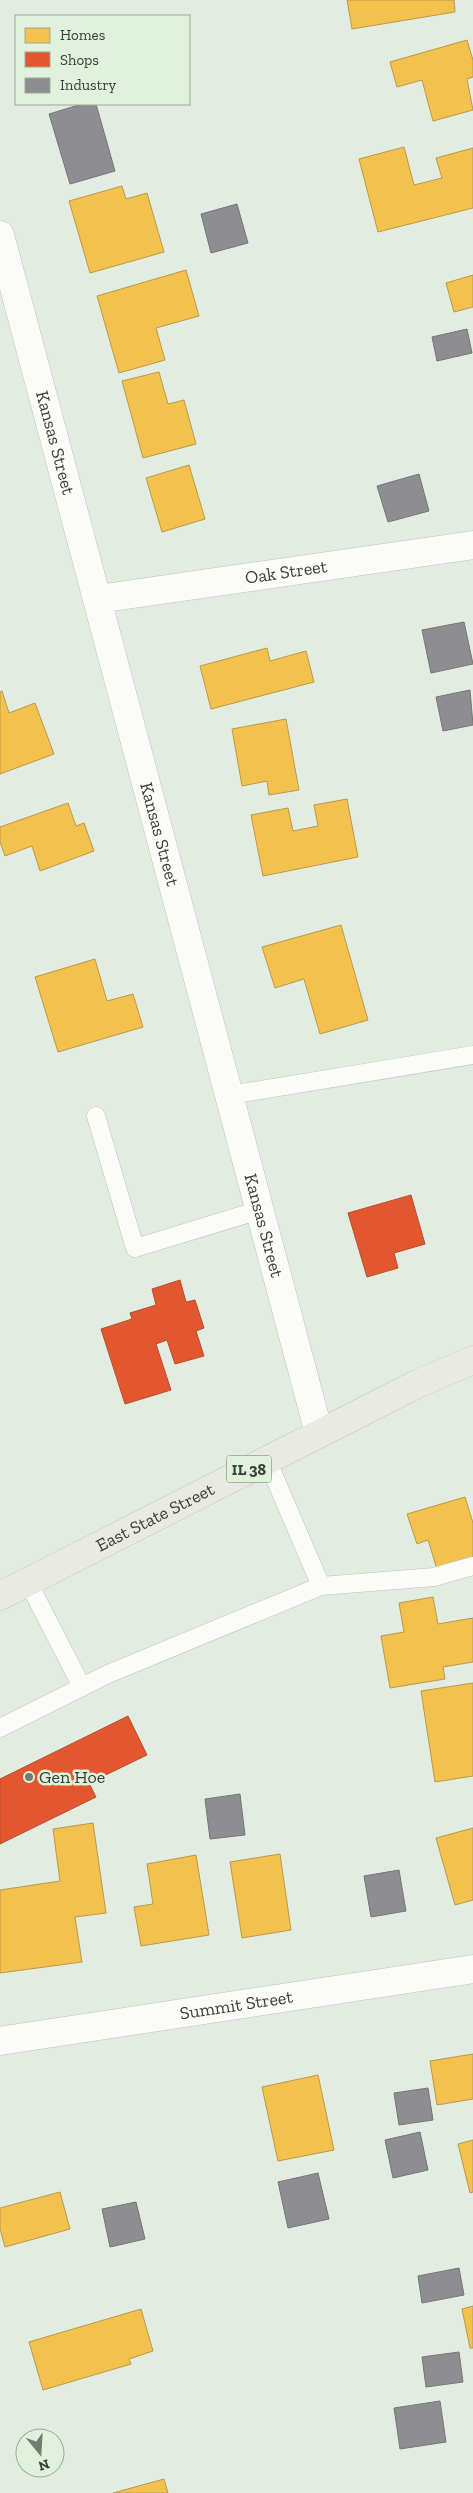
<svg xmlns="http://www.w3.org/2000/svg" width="473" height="2493" viewBox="0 0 473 2493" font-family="'Zilla Slab',serif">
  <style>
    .homes { fill: #f2c14e; stroke: #ba9a47 }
    .shops { fill: #e4572e; stroke: #b05031 }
    .industry { fill: #8d8d92; stroke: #747677 }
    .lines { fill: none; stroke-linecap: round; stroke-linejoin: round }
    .service-casing { stroke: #bcc3ba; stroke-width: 19 }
    .minor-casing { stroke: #bcc3ba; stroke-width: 29 }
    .primary-casing { stroke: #c5cac5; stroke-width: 29 }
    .service { stroke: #fbfcfa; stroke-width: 18 }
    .minor { stroke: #fbfcfa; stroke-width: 28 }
    .primary { stroke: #e9eae4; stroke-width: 28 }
    .poi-dot { fill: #747c72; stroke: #e0f1dc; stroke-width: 2 }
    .labels { text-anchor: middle; stroke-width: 5; stroke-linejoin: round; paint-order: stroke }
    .shield { fill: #e0f1dc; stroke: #6a7468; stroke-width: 1 }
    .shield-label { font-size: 16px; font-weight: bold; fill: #383f37 }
    .street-label { font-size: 18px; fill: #383f37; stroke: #e0f1dc }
    .poi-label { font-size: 18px; fill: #383f37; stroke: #e0f1dc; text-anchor: start }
  </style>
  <rect width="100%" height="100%" fill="#e3ece1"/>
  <g class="homes">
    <polygon points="347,0 454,0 455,12 352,29"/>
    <polygon points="467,40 473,60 473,77 467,79 473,110 433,121 422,80 397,87 390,62"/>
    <polygon points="404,147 414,185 442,178 436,158 473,148 473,208 378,232 359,159"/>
    <polygon points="122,186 126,199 147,193 164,252 90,273 69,201"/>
    <polygon points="186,270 199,316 156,328 165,360 119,373 97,296"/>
    <polygon points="473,275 473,307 454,312 446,283"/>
    <polygon points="159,372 168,404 184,400 196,444 143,458 122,381"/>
    <polygon points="189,465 205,519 162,532 146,478"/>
    <polygon points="267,648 270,661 306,651 314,682 211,709 200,666"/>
    <polygon points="2,691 9,713 35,703 54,754 0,774 0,692"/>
    <polygon points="286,719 299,790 269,795 267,781 242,786 232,729"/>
    <polygon points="347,799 358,857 263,876 251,815 288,808 293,831 318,826 314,805"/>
    <polygon points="68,803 76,826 84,823 94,851 40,871 32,846 5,856 0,842 0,827"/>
    <polygon points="341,925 368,1020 320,1034 304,979 275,988 262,947"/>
    <polygon points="95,959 107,1001 133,994 143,1027 58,1052 35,977"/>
    <polygon points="465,1497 473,1523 473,1557 437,1569 428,1540 417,1544 407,1514"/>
    <polygon points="433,1597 438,1624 473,1618 473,1662 443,1667 445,1679 390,1688 381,1636 404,1632 399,1603"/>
    <polygon points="473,1683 473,1776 435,1782 421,1691"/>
    <polygon points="93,1823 106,1913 75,1917 82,1962 0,1973 0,1890 60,1881 53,1829"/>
    <polygon points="473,1828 473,1900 455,1905 436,1838"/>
    <polygon points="280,1854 291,1930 242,1938 230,1862"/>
    <polygon points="196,1855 209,1935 141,1946 134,1907 153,1904 147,1864"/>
    <polygon points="473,2054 473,2099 437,2105 430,2061"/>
    <polygon points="318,2075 334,2150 278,2161 262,2087"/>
    <polygon points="473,2140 473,2192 470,2193 458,2144"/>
    <polygon points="60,2192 70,2229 5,2247 0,2229 0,2208"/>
    <polygon points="473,2306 473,2348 470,2348 462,2309"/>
    <polygon points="141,2309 153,2351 129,2359 131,2364 43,2390 29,2342"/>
    <polygon points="164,2479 168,2493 113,2493"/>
  </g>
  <g class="shops">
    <polygon points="411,1195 425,1244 394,1253 398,1268 367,1277 348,1213"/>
    <polygon points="180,1280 186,1302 195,1300 204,1328 196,1331 204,1356 175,1364 167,1340 156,1344 171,1390 125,1404 101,1329 132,1319 130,1313 156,1305 152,1289"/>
    <polygon points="128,1716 147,1755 89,1783 96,1797 0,1844 0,1779"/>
  </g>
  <g class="industry">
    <polygon points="82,104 96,104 115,171 70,184 49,114"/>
    <polygon points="237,204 248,243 211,253 201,214"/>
    <polygon points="467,329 472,353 437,361 432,337"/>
    <polygon points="419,474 429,511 388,522 377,486"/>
    <polygon points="464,622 473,664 431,673 422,630"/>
    <polygon points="470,690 473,725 443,731 436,697"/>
    <polygon points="240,1794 245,1835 210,1839 205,1799"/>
    <polygon points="399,1870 406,1911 371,1917 364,1876"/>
    <polygon points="428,2088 433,2120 399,2125 394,2093"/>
    <polygon points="420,2132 428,2170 393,2178 385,2140"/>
    <polygon points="318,2173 329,2219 288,2228 278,2182"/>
    <polygon points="136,2202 145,2239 110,2247 102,2209"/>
    <polygon points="459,2268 464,2295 422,2303 418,2276"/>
    <polygon points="459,2352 463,2382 426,2387 422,2357"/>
    <polygon points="440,2401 446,2442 400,2449 394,2408"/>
  </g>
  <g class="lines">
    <g class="service-casing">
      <g id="service">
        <polyline points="230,1095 473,1055"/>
        <polyline points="96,1116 135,1248 260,1210"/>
        <polyline points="28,1582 82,1687"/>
        <polyline points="321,1586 434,1577 473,1566"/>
        <polyline points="0,1728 108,1674 321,1586 267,1460"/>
      </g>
    </g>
    <g class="minor-casing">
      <g id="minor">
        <path id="s1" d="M0 235 319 1433"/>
        <path id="s2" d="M98 599 473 545"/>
        <path id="s3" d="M0 2041 473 1969"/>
      </g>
    </g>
    <g class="primary-casing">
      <g id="primary">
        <path id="s4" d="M0 1596 419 1383 473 1360"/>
      </g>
    </g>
    <use href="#service" class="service"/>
    <use href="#minor" class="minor"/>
    <use href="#primary" class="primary"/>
  </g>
  <circle class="poi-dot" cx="29" cy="1777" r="5"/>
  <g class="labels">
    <rect class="shield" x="226.5" y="1455.5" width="45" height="27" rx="4"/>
    <g class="shield-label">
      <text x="249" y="1475">IL 38</text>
    </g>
    <g class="street-label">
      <text dy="6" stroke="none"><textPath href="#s1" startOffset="215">Kansas Street</textPath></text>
      <text dy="6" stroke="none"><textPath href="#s2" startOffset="190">Oak Street</textPath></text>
      <text dy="6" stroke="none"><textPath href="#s1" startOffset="620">Kansas Street</textPath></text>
      <text dy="6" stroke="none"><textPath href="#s1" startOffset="1025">Kansas Street</textPath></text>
      <text dy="6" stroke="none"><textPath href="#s4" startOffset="174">East State Street</textPath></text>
      <text dy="6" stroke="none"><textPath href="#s3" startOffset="239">Summit Street</textPath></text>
    </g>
    <g class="poi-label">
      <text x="39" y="1783">Gen Hoe</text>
    </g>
  </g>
  <rect x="15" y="15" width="175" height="90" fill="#e0f1dc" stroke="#9daa9a"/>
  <rect x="25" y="28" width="25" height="15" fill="#f2c14e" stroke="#9daa9a"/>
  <text x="60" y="40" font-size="15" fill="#383f37">Homes</text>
  <rect x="25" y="52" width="25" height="15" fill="#e4572e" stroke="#9daa9a"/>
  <text x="60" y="65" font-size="15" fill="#383f37">Shops</text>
  <rect x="25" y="78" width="25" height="15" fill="#8d8d92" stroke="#9daa9a"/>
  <text x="60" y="90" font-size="15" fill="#383f37">Industry</text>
  <g transform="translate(40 2453) rotate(162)"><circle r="24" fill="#e0f1dc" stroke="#9daa9a"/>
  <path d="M0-4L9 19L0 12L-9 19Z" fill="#747c72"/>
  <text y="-8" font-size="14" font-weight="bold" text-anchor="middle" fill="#383f37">N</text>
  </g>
</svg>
